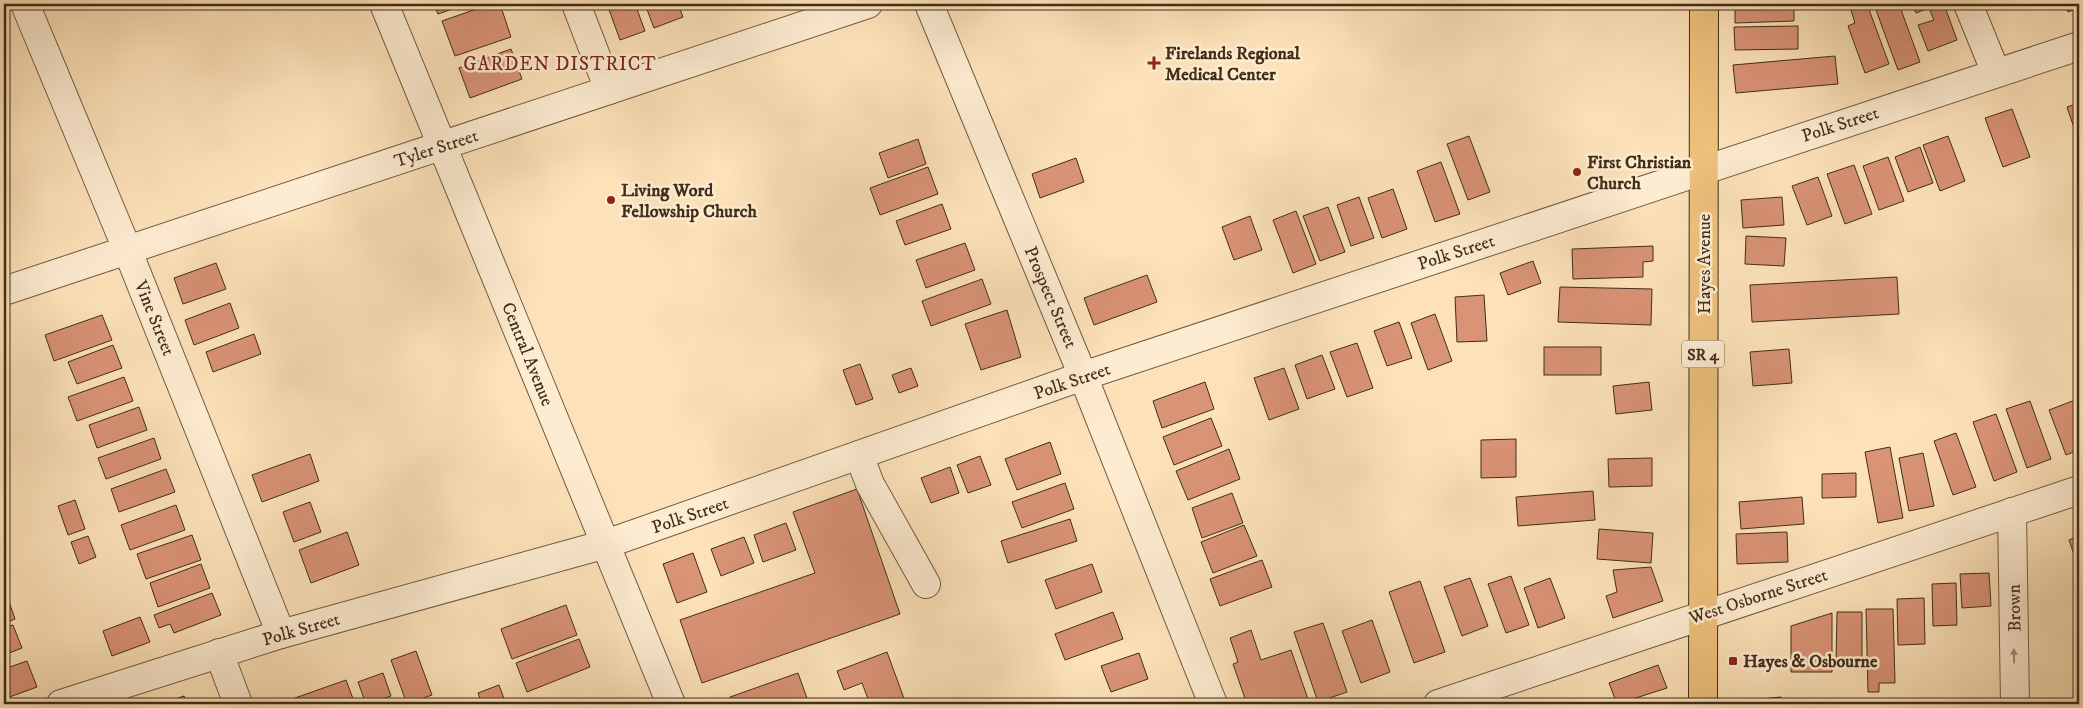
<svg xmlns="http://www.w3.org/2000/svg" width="2083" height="708" viewBox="0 0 2083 708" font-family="'IM FELL DW Pica',serif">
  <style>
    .building { fill: #d99375; stroke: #402e19 }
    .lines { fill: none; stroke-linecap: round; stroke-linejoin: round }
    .minor-casing { stroke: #6f5b41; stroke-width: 30 }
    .major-casing { stroke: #402e19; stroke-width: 30 }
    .minor { stroke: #feecd2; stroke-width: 28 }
    .major { stroke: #eec17c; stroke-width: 28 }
    .oneway { fill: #9f8d76 }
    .poi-dot { fill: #8f2418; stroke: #feecd2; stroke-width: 2 }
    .labels { text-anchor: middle; stroke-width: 5; stroke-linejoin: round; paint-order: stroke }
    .shield { fill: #feecd2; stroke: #796750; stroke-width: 1 }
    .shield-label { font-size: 16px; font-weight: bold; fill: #402e19 }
    .poi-label { font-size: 18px; font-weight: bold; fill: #402e19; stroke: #feecd2; text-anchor: start }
    .street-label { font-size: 18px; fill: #402e19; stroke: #feecd2 }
    .neighbourhood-label { font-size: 19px; letter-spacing: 1px; fill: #7a1f14; stroke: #feecd2 }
  </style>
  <rect width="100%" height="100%" fill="#fde2b9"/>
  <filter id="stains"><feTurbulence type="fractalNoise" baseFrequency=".004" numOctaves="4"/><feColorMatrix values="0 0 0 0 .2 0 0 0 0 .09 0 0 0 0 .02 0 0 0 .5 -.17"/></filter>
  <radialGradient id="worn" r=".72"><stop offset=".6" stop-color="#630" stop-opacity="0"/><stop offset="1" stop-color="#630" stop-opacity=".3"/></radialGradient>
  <g class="building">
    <polygon points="434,4 467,4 438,14"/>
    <polygon points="491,4 500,4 511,37 455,56 442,21"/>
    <polygon points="607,4 635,4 645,31 620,40"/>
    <polygon points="645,4 678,4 683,17 654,28"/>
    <polygon points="1735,4 1794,4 1794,21 1735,23"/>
    <polygon points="1867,4 1889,64 1865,73 1848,26 1855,23 1851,10"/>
    <polygon points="1894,4 1899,4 1920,62 1898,70 1876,10"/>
    <polygon points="1912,4 1944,4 1957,40 1928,51 1918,25 1934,20 1929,8 1916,13"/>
    <polygon points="2065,4 2079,4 2079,8 2068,12"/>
    <polygon points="1798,26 1798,49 1735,50 1734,27"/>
    <polygon points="511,49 522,79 470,98 459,68"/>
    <polygon points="1835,56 1838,84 1736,93 1733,65"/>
    <polygon points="2079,103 2079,123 2073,125 2067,107"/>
    <polygon points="2012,109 2030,157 2003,167 1985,118"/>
    <polygon points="1469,136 1490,192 1468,200 1447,144"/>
    <polygon points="1948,136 1965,181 1940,191 1923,145"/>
    <polygon points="918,139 926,164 888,178 879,153"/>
    <polygon points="1920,147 1933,183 1908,192 1895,157"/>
    <polygon points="1888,157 1904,201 1879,210 1863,166"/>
    <polygon points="1076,158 1084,182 1040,198 1032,174"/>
    <polygon points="1441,162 1460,214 1435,222 1417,171"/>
    <polygon points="1854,165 1872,214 1845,224 1827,174"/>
    <polygon points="928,167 938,194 880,215 870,188"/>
    <polygon points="1818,177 1832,216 1807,225 1792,186"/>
    <polygon points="1393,189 1407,229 1382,238 1368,198"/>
    <polygon points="1359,197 1374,238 1351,246 1337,205"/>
    <polygon points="1782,197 1784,225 1743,228 1741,200"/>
    <polygon points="942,204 951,229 905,245 896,221"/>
    <polygon points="1328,207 1345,252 1320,261 1303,216"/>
    <polygon points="1296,211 1316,264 1293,273 1273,220"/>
    <polygon points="1250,216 1262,250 1234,260 1222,227"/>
    <polygon points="1746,236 1786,238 1784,266 1745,264"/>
    <polygon points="965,243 975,270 926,288 916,260"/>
    <polygon points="1653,246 1653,261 1643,262 1643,277 1573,279 1572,249"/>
    <polygon points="1533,261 1541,283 1508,295 1500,273"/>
    <polygon points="216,263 226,289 183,304 174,278"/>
    <polygon points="1147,275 1157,302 1094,325 1084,298"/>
    <polygon points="1897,277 1899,314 1752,322 1750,285"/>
    <polygon points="982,279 991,304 931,326 922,301"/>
    <polygon points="1560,287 1652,289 1651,325 1558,322"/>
    <polygon points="1484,295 1487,341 1457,342 1455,297"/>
    <polygon points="230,303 239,328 194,345 185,320"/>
    <polygon points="1007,310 1021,357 981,370 965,324"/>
    <polygon points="1435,314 1452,361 1428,370 1411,323"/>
    <polygon points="102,315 112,340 54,361 45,335"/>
    <polygon points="1399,322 1412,358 1387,366 1374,331"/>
    <polygon points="254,334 261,354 213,372 206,352"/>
    <polygon points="1357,343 1373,388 1347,397 1330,352"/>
    <polygon points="113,345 122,368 77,384 68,362"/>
    <rect x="1544" y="347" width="57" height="28"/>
    <polygon points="1789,349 1792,383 1753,386 1750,352"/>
    <polygon points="1322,355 1335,389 1307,399 1295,365"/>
    <polygon points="860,364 873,399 856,405 843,370"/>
    <polygon points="911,368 918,386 899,393 892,375"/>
    <polygon points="1284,368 1299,409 1269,420 1254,378"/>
    <polygon points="124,377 133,401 77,421 68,397"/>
    <polygon points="1205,382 1214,409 1162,428 1153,401"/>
    <polygon points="1649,382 1652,410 1616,414 1613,386"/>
    <polygon points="2075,400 2079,411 2079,450 2066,455 2049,410"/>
    <polygon points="2030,401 2051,459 2027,468 2006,409"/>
    <polygon points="139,407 147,430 97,448 89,425"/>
    <polygon points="1996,414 2017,472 1994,481 1973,422"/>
    <polygon points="1211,418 1222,446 1174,465 1163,437"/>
    <polygon points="1956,433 1976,487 1953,495 1934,441"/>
    <polygon points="154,438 161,459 106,479 98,458"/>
    <polygon points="1516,439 1516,477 1481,478 1481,440"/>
    <polygon points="1050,442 1061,474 1017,490 1005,459"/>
    <polygon points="1890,447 1903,518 1878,523 1865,452"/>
    <polygon points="1229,449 1240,479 1188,500 1176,471"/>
    <polygon points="1923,453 1934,506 1909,511 1899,458"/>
    <polygon points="310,454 319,481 262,502 252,475"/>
    <polygon points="980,456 991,485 968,493 957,465"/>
    <polygon points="1652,458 1652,486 1609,487 1608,459"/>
    <polygon points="950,467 959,493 931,503 921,478"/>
    <polygon points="166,469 175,492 119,512 111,489"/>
    <polygon points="1856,473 1856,497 1822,498 1822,474"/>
    <polygon points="1065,483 1074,509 1022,528 1012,502"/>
    <polygon points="857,489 900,614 702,683 680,620 815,573 793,512"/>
    <polygon points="1593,491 1595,520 1518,526 1516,497"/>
    <polygon points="1232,493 1243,523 1202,538 1192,508"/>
    <polygon points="1802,497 1804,524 1741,529 1739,502"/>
    <polygon points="75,500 85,529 68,535 58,506"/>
    <polygon points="310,502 321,532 294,542 283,512"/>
    <polygon points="176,505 185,530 130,550 121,525"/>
    <polygon points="1070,519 1077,541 1008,563 1001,541"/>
    <polygon points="786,523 796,550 763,562 754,535"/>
    <polygon points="1244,525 1257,556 1213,573 1201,542"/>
    <polygon points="1599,529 1653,533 1651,563 1597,559"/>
    <polygon points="347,532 359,565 311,583 299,550"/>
    <polygon points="1787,532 1788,562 1737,564 1736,534"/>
    <polygon points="192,535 201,560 146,579 137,554"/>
    <polygon points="88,536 96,557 79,564 71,542"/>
    <polygon points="2079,536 2079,569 2069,540"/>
    <polygon points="744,537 754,563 721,576 711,549"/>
    <polygon points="693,553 707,592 677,603 663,564"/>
    <polygon points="1262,560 1272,587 1220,606 1210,579"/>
    <polygon points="201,564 210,588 158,607 150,583"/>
    <polygon points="1092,564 1102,592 1056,609 1045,580"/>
    <polygon points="1651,567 1663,601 1613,618 1606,596 1617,592 1613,570"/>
    <polygon points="1989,573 1991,606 1962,608 1960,574"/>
    <polygon points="1511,576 1529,625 1506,633 1488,584"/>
    <polygon points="1470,578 1488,626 1462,636 1444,587"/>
    <polygon points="1550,578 1565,618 1538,628 1524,588"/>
    <polygon points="1420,581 1445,652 1414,663 1389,592"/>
    <polygon points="1956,583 1957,625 1933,626 1932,584"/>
    <polygon points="212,593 221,615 174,633 170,624 159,628 154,615"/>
    <polygon points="7,596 15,619 4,624 4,597"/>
    <polygon points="1924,598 1925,644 1898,645 1897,599"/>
    <polygon points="566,605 577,635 512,659 501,629"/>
    <polygon points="1866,609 1893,609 1895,683 1879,683 1879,692 1868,692"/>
    <polygon points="1113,612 1123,639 1065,660 1055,634"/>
    <polygon points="1837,612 1862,612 1862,665 1836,665"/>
    <polygon points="1832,613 1832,672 1791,672 1791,626"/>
    <polygon points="140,617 150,642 112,656 103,631"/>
    <polygon points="1372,620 1390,672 1361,683 1342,631"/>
    <polygon points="1323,623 1347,692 1318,702 1294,632"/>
    <polygon points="13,625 22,648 4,655 4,628"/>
    <polygon points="1251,630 1261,660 1291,650 1309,702 1301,704 1247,704 1233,664 1238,662 1230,638"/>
    <polygon points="579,639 590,667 527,692 516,663"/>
    <polygon points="416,651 432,695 407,704 391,660"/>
    <polygon points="887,652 906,704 870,704 862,683 844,690 837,671"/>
    <polygon points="1139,653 1148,679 1111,692 1101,666"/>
    <polygon points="27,661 37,687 4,699 4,669"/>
    <polygon points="1658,665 1667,688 1617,704 1609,683"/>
    <polygon points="383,673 391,696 366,704 358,682"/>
    <polygon points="798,673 808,701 799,704 733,704 730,697"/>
    <polygon points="346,680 355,704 278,704"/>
    <polygon points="499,685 506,704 482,704 478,693"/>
    <polygon points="184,696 187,704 160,704"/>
    <polygon points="1781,697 1782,704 1729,704 1729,702"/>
    <polygon points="1153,700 1155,704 1141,704"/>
  </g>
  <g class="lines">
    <g class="minor-casing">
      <g id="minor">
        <polyline points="25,4 127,249 281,634"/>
        <polyline points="384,4 671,704"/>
        <polyline points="576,4 609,90"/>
        <polyline points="929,4 1083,376 1213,704"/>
        <polyline points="1968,4 1996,73"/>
        <polyline points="4,291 868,4"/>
        <polyline points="859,455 870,484 926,584"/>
        <polyline points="2012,512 2015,704"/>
        <polyline points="219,653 238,704"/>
        <polyline points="61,704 281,634 606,544 1083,376 2079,46"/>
        <polyline points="1438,704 2079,490"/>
      </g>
    </g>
    <g class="major-casing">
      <polyline id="major" points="1703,704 1704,4"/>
    </g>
    <use href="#minor" class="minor"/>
    <use href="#major" class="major"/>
  </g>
  <defs><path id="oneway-solid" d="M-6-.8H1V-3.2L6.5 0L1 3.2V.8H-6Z" transform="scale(1.25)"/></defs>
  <use class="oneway" href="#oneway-solid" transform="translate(2014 656) rotate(-91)"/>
  <g class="poi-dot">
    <path d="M1151.5 55.5h5v5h5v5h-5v5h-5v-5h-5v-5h5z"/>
    <circle cx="1577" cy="172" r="5"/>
    <circle cx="611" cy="200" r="5"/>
    <rect x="1728" y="656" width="10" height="10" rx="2.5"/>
  </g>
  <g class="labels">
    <rect class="shield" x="1682" y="340.5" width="42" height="27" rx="4"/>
    <g class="shield-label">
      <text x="1703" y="360">SR 4</text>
    </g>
    <g class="poi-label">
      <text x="1165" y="59">Firelands Regional<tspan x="1165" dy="21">Medical Center</tspan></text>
      <text x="1587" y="168">First Christian<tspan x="1587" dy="21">Church</tspan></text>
      <text x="621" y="196">Living Word<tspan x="621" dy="21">Fellowship Church</tspan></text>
      <text x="1743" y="667">Hayes &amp; Osbourne</text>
    </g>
    <g class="street-label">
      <text transform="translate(1840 124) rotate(-18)" y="6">Polk Street</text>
      <text transform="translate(436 148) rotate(-18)" y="6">Tyler Street</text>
      <text transform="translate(1456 252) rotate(-18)" y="6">Polk Street</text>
      <text transform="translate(1704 264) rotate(-90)" y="6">Hayes Avenue</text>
      <text transform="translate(1051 297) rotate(67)" y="6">Prospect Street</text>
      <text transform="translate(155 318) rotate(68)" y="6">Vine Street</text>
      <text transform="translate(528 354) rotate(68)" y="6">Central Avenue</text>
      <text transform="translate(1072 381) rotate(-19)" y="6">Polk Street</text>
      <text transform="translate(690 515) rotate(-19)" y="6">Polk Street</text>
      <text transform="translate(1758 596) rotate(-18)" y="6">West Osborne Street</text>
      <text transform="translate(2014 608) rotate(-91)" y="6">Brown</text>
      <text transform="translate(301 629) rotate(-16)" y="6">Polk Street</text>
    </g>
    <g class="neighbourhood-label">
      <text x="560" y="70">GARDEN DISTRICT</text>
    </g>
  </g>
  <rect width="2083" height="708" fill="none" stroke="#fde2b9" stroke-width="20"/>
  <rect x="5" y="5" width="2073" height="698" fill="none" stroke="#402e19" stroke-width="2.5"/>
  <rect x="10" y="10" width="2063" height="688" fill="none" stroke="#402e19"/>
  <rect width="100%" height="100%" filter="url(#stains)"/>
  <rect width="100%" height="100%" fill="url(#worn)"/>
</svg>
